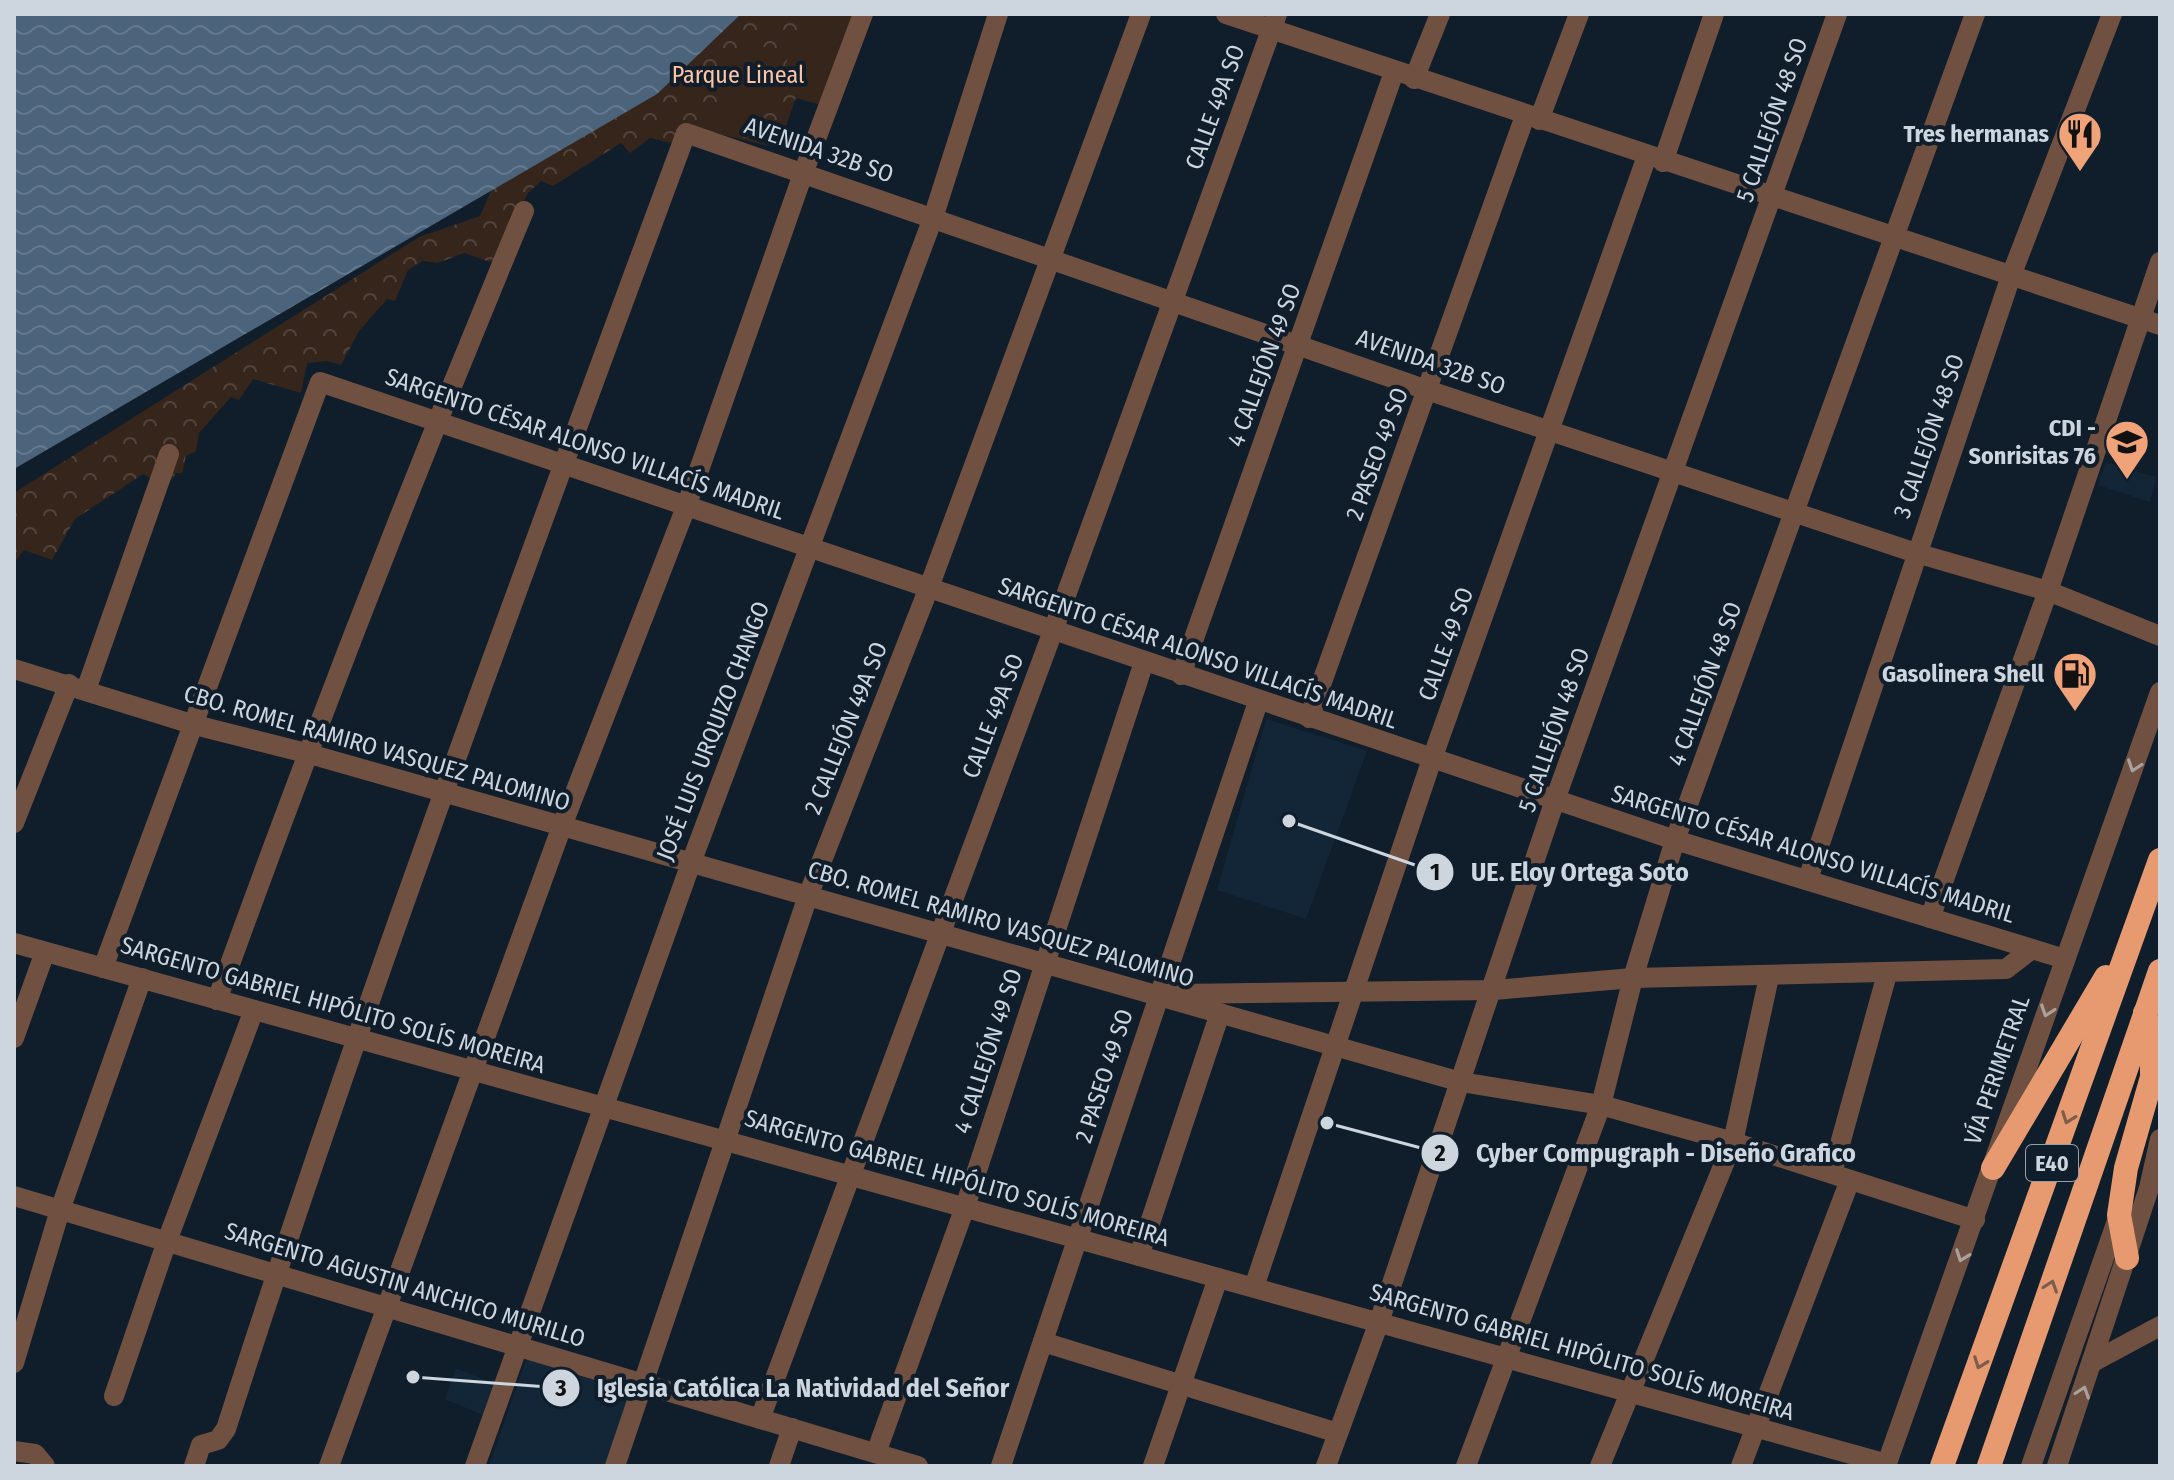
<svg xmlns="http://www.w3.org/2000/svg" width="2174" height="1480" viewBox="0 0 2174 1480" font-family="'Fira Sans Condensed',sans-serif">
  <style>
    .built { fill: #132637 }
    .forest { fill: url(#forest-crowns) }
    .garden { fill: #36251b }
    .water { fill: url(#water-waves) }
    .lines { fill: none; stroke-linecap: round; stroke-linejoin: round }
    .minor { stroke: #705141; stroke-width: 20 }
    .highway { stroke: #e79a70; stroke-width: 24 }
    .oneway { stroke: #a8a1a0 }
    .oneway2 { stroke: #7c5c4d }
    .labels { text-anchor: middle; stroke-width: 8; stroke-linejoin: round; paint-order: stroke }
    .shield { fill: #101d2a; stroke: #949ea9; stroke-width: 2 }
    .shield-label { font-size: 22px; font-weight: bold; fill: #cdd6df }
    .park-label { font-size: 24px; fill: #fec4a6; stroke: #101d2a }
    .street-label { font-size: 24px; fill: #cdd6df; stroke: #101d2a }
    .poi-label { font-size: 24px; font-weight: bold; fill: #cdd6df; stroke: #101d2a; text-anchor: end }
    .leader { fill: none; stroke: #cdd6df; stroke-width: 3 }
    .callout-dot { fill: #cdd6df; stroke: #101d2a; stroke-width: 3 }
    .mark-label { font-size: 24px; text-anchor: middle; font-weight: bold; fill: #111 }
    .callout-label { font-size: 26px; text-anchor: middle; font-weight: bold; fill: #cdd6df; stroke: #101d2a; stroke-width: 8; stroke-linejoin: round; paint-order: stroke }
  </style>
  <defs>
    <pattern id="forest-crowns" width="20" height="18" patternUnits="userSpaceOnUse" patternTransform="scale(2)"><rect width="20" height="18" fill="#36251b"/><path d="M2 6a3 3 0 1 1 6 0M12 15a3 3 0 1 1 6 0" fill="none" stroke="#52443c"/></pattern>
    <pattern id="water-waves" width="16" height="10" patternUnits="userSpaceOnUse" patternTransform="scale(2)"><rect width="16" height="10" fill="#4b637b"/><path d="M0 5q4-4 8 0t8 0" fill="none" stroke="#64798d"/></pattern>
  </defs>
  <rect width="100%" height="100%" fill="#101d2a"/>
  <g class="built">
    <polygon points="2106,462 2156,477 2150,502 2098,485"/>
    <polygon points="1266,719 1367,751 1306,919 1217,890"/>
    <polygon points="527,1357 636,1387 611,1466 489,1466"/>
    <polygon points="456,1368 495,1384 485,1416 445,1399"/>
  </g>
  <polygon class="forest" points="716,14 858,14 821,105 796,98 778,148 682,125 676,144 650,138 630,153 621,143 553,186 541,181 528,193 493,263 464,253 438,263 423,261 408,270 395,301 387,299 359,331 341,365 327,361 307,363 301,393 253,379 239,400 231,397 199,433 196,451 186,456 182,473 176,473 172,479 154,480 143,474 75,519 52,560 24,550 14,563 14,493 419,237 480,216 496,179"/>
  <g class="garden">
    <polygon points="805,14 832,14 850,21 818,104 777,87"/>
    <polygon points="743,39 785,55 753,138 711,122"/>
  </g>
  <polygon class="water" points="14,14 741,14 657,94 14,469"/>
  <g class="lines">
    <g class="minor">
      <polyline points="1226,14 2160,325"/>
      <polyline points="1414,79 1440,14"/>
      <polyline points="1539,120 1579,14"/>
      <polyline points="1663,162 1714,14"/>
      <polyline points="14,669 195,725 306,753 1461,1082 1601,1105 1733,1142 1975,1220"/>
      <polyline points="1181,675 1394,72"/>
      <polyline points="86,690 169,454"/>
      <polyline points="1309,718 1525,116"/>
      <polyline points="14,823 69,684"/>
      <polyline points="1808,879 2011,276 2112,14"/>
      <polyline points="1930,918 2048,591 2160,262"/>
      <polyline points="14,943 1887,1464"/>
      <polyline points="103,968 320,382 1675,840 2065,959"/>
      <polyline points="1177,994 1494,990 1633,978 2006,969 2032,949"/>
      <path d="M217 1000C313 734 415 472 524 211"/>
      <polyline points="14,1038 45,952"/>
      <polyline points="1832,1173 1887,974"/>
      <polyline points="14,1196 918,1466"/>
      <polyline points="1139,1256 1220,1013"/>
      <polyline points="1254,1287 1432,759 1647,156"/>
      <polyline points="1043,1342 1338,1433"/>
      <polyline points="2093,1362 2160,1326"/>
      <polyline points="14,1363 60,1210 142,978"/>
      <polyline points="114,1396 167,1241 254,1010"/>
      <polyline points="760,1419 1053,631 1277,14"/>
      <polyline points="14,1451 35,1454 45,1466"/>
      <polyline points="876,1453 965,1207 1144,662"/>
      <path d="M194 1466 201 1445 218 1440 226 1429C366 992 527 563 686 133L1427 390 1916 553 2048 591 2160 636"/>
      <polyline points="329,1466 562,826 686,507 804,171 863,14"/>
      <polyline points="475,1466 691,863 933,218 998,14"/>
      <polyline points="615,1466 808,896 928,590 1141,14"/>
      <polyline points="779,1466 792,1428"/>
      <polyline points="1001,1466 1258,702"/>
      <polyline points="1153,1466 1218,1278"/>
      <polyline points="1326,1466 1379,1322 1555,800 1837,14"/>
      <polyline points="1466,1466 1601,1105 1633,978 1675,840 1975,14"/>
      <polyline points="1600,1466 1733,1142 1769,977"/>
      <polyline points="1741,1466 1850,1180"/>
      <polyline points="1886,1466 2160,692"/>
      <polyline points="2031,1466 2119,1215"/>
      <polyline points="2057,1466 2149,1188 2160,1139"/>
    </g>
    <g class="highway">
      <polyline points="1993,1168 2106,977"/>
      <polyline points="2127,1258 2119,1215 2126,1168 2152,1077 2152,1044 2145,1013"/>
      <polyline points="1942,1466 2160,860"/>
      <polyline points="1989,1466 2160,971"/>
    </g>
  </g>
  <defs><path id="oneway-chevron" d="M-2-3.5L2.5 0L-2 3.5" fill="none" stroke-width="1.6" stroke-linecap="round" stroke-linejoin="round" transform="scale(2)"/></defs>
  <g class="oneway">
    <use href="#oneway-chevron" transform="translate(2134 766) rotate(109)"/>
    <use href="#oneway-chevron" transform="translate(2047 1011) rotate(109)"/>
    <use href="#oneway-chevron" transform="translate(1962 1256) rotate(110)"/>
    <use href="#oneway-chevron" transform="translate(2083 1392) rotate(-71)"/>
  </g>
  <g class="oneway2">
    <use href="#oneway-chevron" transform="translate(2068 1118) rotate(110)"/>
    <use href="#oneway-chevron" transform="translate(2051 1286) rotate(-71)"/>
    <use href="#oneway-chevron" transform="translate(1980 1363) rotate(110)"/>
  </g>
  <defs>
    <g id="restaurant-pin" transform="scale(2.3)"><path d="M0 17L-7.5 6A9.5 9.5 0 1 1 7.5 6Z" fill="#f0a279" stroke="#101d2a"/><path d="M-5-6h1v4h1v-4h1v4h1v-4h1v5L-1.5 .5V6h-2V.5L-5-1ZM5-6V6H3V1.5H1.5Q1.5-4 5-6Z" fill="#111"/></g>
    <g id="school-pin" transform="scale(2.3)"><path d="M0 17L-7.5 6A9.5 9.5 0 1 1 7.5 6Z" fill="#f0a279" stroke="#101d2a"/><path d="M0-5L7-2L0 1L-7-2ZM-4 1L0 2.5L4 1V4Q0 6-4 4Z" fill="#111"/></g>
    <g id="fuel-pin" transform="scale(2.3)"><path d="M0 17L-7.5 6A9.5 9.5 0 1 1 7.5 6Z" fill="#f0a279" stroke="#101d2a"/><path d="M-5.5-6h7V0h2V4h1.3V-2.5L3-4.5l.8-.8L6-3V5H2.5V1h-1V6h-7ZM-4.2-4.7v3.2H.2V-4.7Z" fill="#111"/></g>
  </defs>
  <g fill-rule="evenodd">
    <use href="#restaurant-pin" x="2080" y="134"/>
    <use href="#school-pin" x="2127" y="442"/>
    <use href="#fuel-pin" x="2075" y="674"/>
  </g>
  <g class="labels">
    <rect class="shield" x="2026" y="1145" width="52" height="36" rx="6"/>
    <g class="shield-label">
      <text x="2052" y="1171">E40</text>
    </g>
    <g class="park-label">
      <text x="738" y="83">Parque Lineal</text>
    </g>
    <g class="street-label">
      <text transform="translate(1215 107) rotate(-70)" y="8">CALLE 49A SO</text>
      <text transform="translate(1772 120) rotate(-71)" y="8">5 CALLEJÓN 48 SO</text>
      <text transform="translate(819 150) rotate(19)" y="8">AVENIDA 32B SO</text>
      <text transform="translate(1431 362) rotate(19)" y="8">AVENIDA 32B SO</text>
      <text transform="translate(1264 365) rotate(-70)" y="8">4 CALLEJÓN 49 SO</text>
      <text transform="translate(1929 436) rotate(-71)" y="8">3 CALLEJÓN 48 SO</text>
      <text transform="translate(585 444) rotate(19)" y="8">SARGENTO CÉSAR ALONSO VILLACÍS MADRIL</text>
      <text transform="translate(1377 454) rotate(-70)" y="8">2 PASEO 49 SO</text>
      <text transform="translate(1446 644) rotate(-70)" y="8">CALLE 49 SO</text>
      <text transform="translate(1198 653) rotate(19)" y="8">SARGENTO CÉSAR ALONSO VILLACÍS MADRIL</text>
      <text transform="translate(1705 684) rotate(-70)" y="8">4 CALLEJÓN 48 SO</text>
      <text transform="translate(993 716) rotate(-69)" y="8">CALLE 49A SO</text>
      <text transform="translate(846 728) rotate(-68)" y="8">2 CALLEJÓN 49A SO</text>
      <text transform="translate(1554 730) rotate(-71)" y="8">5 CALLEJÓN 48 SO</text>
      <text transform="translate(713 731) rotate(-69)" y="8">JOSÉ LUIS URQUIZO CHANGO</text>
      <text transform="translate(377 748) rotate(16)" y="8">CBO. ROMEL RAMIRO VASQUEZ PALOMINO</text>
      <text transform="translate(1813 854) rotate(17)" y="8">SARGENTO CÉSAR ALONSO VILLACÍS MADRIL</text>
      <text transform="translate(1001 924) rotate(16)" y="8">CBO. ROMEL RAMIRO VASQUEZ PALOMINO</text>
      <text transform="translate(333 1005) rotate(16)" y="8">SARGENTO GABRIEL HIPÓLITO SOLÍS MOREIRA</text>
      <text transform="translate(988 1051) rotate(-72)" y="8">4 CALLEJÓN 49 SO</text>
      <text transform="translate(1997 1070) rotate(-71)" y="8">VÍA PERIMETRAL</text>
      <text transform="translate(1104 1076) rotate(-72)" y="8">2 PASEO 49 SO</text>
      <text transform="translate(957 1178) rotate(16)" y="8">SARGENTO GABRIEL HIPÓLITO SOLÍS MOREIRA</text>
      <text transform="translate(405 1285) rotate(17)" y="8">SARGENTO AGUSTIN ANCHICO MURILLO</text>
      <text transform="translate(1582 1352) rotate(16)" y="8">SARGENTO GABRIEL HIPÓLITO SOLÍS MOREIRA</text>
    </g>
    <g class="poi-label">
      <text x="2049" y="142">Tres hermanas</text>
      <text x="2096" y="436">CDI -<tspan x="2096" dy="28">Sonrisitas 76</tspan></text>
      <text x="2044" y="682">Gasolinera Shell</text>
    </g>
  </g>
  <path class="leader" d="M1289 821L1435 872M1327 1123L1440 1153M413 1377L561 1388"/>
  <g class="callout-dot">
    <circle cx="1289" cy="821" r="8"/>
    <circle cx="1327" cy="1123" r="8"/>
    <circle cx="413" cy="1377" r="8"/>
    <circle cx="1435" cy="872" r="20"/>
    <circle cx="1440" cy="1153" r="20"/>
    <circle cx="561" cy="1388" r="20"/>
  </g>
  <g class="mark-label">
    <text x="1435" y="880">1</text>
    <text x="1440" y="1161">2</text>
    <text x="561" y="1396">3</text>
  </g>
  <g class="callout-label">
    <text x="1580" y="881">UE. Eloy Ortega Soto</text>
    <text x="1666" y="1162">Cyber Compugraph - Diseño Grafico</text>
    <text x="803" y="1397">Iglesia Católica La Natividad del Señor</text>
  </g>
  <rect width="2174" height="1480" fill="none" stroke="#cdd6df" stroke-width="32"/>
</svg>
